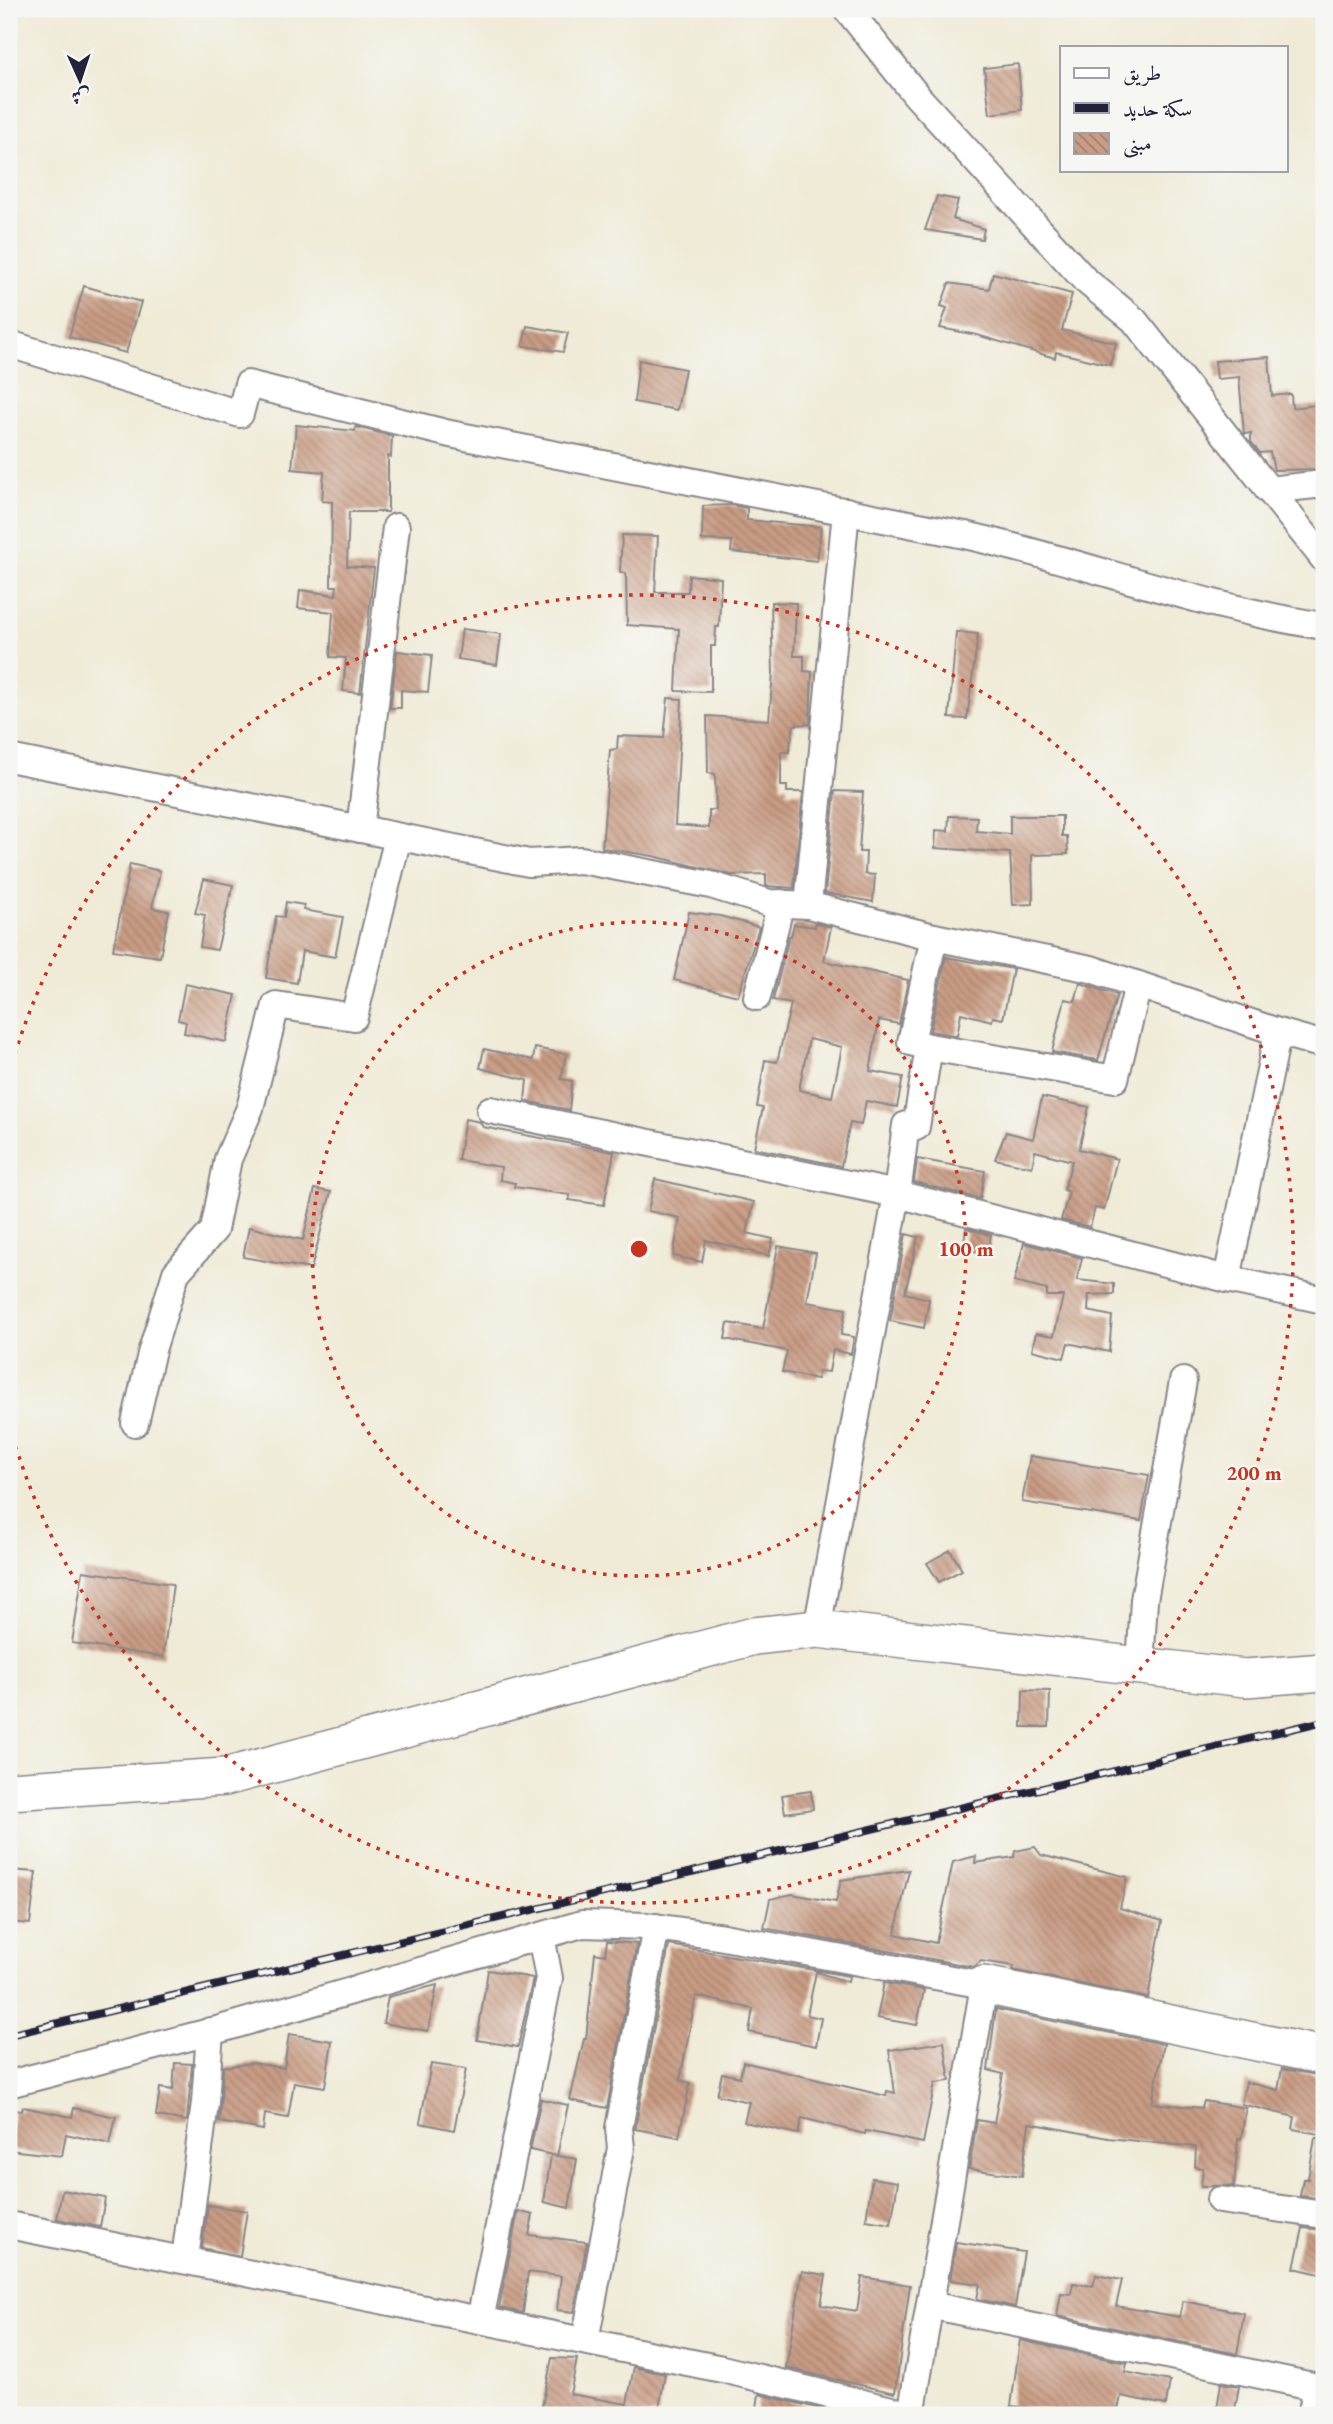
<svg xmlns="http://www.w3.org/2000/svg" width="1333" height="2424" viewBox="0 0 1333 2424" font-family="'EB Garamond',Amiri,serif">
  <style>
    .building { fill: url(#building-back-hatch); fill-rule: evenodd }
    .lines { fill: none; stroke-linecap: round; stroke-linejoin: round }
    .street-casing { stroke: #898689; stroke-width: 30 }
    .secondary-casing { stroke: #898689; stroke-width: 40 }
    .street { stroke: #fff; stroke-width: 26 }
    .secondary { stroke: #fff; stroke-width: 37 }
    .rail-casing { stroke: #22223b; stroke-width: 8 }
    .rail { stroke: #f6f6f2; stroke-width: 5; stroke-dasharray: 16; stroke-linecap: butt }
    .ring { fill: none; stroke: #c8321e; stroke-width: 3.5; stroke-dasharray: 3.5 7 }
    .centre { fill: #c8321e; stroke: #f6f6f2; stroke-width: 3.5 }
    .ring-label { font-size: 21px; text-anchor: middle; font-weight: bold; fill: #c8321e; stroke: #f6f6f2; stroke-width: 5; stroke-linejoin: round; paint-order: stroke }
  </style>
  <defs>
    <pattern id="building-back-hatch" width="6" height="6" patternUnits="userSpaceOnUse" patternTransform="scale(1.75)"><rect width="6" height="6" fill="#c99c84"/><path d="M-1 5l2 2M0 0l6 6M5-1l2 2" fill="none" stroke="#a37f6d"/></pattern>
  </defs>
  <rect width="100%" height="100%" fill="#f6f6f2"/>
  <filter id="ink" filterUnits="userSpaceOnUse"><feTurbulence type="fractalNoise" baseFrequency=".0143" numOctaves="2"/><feDisplacementMap in="SourceGraphic" scale="14" xChannelSelector="R" yChannelSelector="G"/><feConvolveMatrix kernelMatrix="1 2 1 2 8 2 1 2 1" color-interpolation-filters="sRGB"/></filter>
  <filter id="wash" filterUnits="userSpaceOnUse"><feTurbulence type="fractalNoise" baseFrequency=".00686" numOctaves="4" result="noise"/><feDisplacementMap in="SourceGraphic" scale="28" xChannelSelector="R" yChannelSelector="G"/><feGaussianBlur stdDeviation="1.57" result="paint"/><feColorMatrix in="noise" values="0 0 0 0 0 0 0 0 0 0 0 0 0 0 0 0 0 1.4 0 .05"/><feComposite in="paint" operator="in"/></filter>
  <g filter="url(#wash)">
    <rect width="100%" height="100%" fill="#f0ebd7"/>
    <g id="blocks">
      <g class="building">
        <polygon points="1018,64 1022,110 990,114 984,68"/>
        <polygon points="937,196 958,200 953,219 984,229 982,239 925,230"/>
        <polygon points="993,273 1072,294 1062,330 1116,343 1110,365 1056,352 1055,358 977,335 940,328 947,308 941,306 949,283 989,289"/>
        <polygon points="84,286 141,302 126,353 69,337"/>
        <polygon points="527,326 568,333 563,352 523,346"/>
        <polygon points="1269,357 1272,396 1291,394 1292,408 1324,404 1324,427 1318,428 1324,469 1274,470 1270,452 1260,453 1251,442 1251,433 1244,434 1239,377 1217,379 1215,361"/>
        <polygon points="639,360 685,369 677,410 634,402"/>
        <polygon points="296,425 355,431 356,427 392,436 391,457 388,456 388,512 349,512 347,566 374,568 360,693 343,691 346,658 330,657 333,612 298,608 300,590 336,595 337,586 331,586 332,502 322,501 324,472 292,469"/>
        <polygon points="732,505 747,508 747,520 821,527 817,561 731,552 732,541 702,540 703,506"/>
        <polygon points="622,535 658,536 655,592 688,592 689,575 721,578 719,627 716,627 715,646 711,646 711,692 676,691 679,629 627,625 626,573 620,572"/>
        <polygon points="771,602 796,603 794,656 804,656 804,671 812,672 810,724 794,725 789,752 781,752 781,786 787,786 787,792 803,792 794,888 766,886 766,874 731,875 653,856 602,848 610,750 617,749 618,736 664,738 668,698 682,699 675,825 709,828 709,810 716,810 715,774 708,773 707,716 769,720 773,673"/>
        <polygon points="462,629 501,634 497,665 458,659"/>
        <polygon points="956,632 978,634 967,719 949,718"/>
        <polygon points="397,651 432,655 428,692 401,690 401,708 390,708"/>
        <polygon points="835,791 863,792 859,852 866,852 865,874 875,875 873,902 825,893"/>
        <polygon points="949,816 977,817 976,831 1010,834 1010,816 1062,816 1062,836 1067,836 1068,854 1032,855 1033,904 1013,905 1010,853 935,848 936,830 948,831"/>
        <polygon points="130,864 160,871 152,908 169,911 160,957 113,950"/>
        <polygon points="204,879 233,885 217,950 200,947 205,915 195,913"/>
        <polygon points="286,902 304,905 303,910 343,917 335,957 302,951 297,983 266,978 276,916 284,917"/>
        <polygon points="689,912 720,916 759,927 738,996 674,980"/>
        <path d="M815 923 831 927 824 961 908 980 899 1024 879 1020 870 1071 903 1077 897 1107 866 1101 861 1125 850 1123 841 1166 754 1148 763 1108 757 1107 765 1060 777 1062 791 1004 773 1000 789 936H791L794 924 815 927ZM809 1039 842 1047 832 1097 799 1090Z"/>
        <polygon points="946,957 1013,969 1003,1019 993,1017 992,1021 961,1013 957,1036 930,1031"/>
        <polygon points="1080,983 1117,995 1098,1060 1052,1052 1065,999 1075,1001"/>
        <polygon points="185,984 236,995 226,1042 184,1033 186,1022 178,1020"/>
        <polygon points="535,1048 566,1054 561,1079 572,1081 569,1110 525,1101 527,1080 480,1068 484,1049 533,1060"/>
        <polygon points="1042,1097 1089,1107 1079,1149 1117,1159 1104,1210 1095,1208 1090,1227 1061,1220 1069,1192 1064,1190 1072,1161 1035,1151 1032,1167 995,1159 1006,1132 1033,1139"/>
        <polygon points="465,1119 480,1122 483,1127 614,1152 604,1205 569,1200 570,1195 514,1187 515,1183 500,1180 501,1167 458,1160"/>
        <polygon points="917,1159 985,1171 980,1199 914,1182"/>
        <polygon points="655,1179 754,1202 747,1233 773,1239 769,1256 706,1240 702,1262 673,1256 680,1218 648,1211"/>
        <polygon points="315,1189 331,1192 311,1269 243,1257 249,1227 303,1240"/>
        <polygon points="966,1228 991,1235 988,1253 963,1250"/>
        <polygon points="906,1234 918,1237 905,1293 929,1299 924,1328 890,1321"/>
        <polygon points="1024,1243 1082,1258 1077,1280 1114,1284 1114,1294 1089,1295 1088,1311 1112,1316 1109,1352 1068,1343 1064,1358 1032,1350 1036,1333 1054,1336 1063,1296 1047,1296 1047,1290 1014,1282"/>
        <polygon points="778,1246 816,1253 807,1302 846,1309 841,1335 854,1337 851,1354 833,1350 829,1372 819,1371 817,1379 782,1372 787,1351 725,1339 728,1323 763,1329"/>
        <polygon points="1030,1456 1149,1475 1141,1521 1022,1502"/>
        <polygon points="950,1550 962,1570 939,1582 927,1563"/>
        <polygon points="83,1571 173,1584 163,1657 72,1643"/>
        <polygon points="1023,1690 1050,1691 1049,1727 1022,1727"/>
        <polygon points="811,1791 813,1809 785,1813 782,1795"/>
        <polygon points="1035,1847 1041,1855 1127,1877 1120,1908 1162,1921 1148,1998 1013,1970 1014,1966 981,1961 974,1967 764,1928 770,1899 792,1894 836,1902 841,1880 909,1870 895,1934 936,1943 953,1862 976,1856 975,1863 1014,1857 1015,1851"/>
        <polygon points="9,1870 36,1872 30,1924 9,1922"/>
        <polygon points="607,1941 637,1944 607,2108 570,2100 584,2039 586,2039 595,1953 605,1955"/>
        <polygon points="669,1945 849,1976 848,1982 816,1972 807,2015 821,2018 816,2046 749,2032 753,2009 696,1996 680,2080 690,2083 679,2137 635,2129"/>
        <polygon points="488,1970 533,1978 518,2047 477,2040"/>
        <polygon points="884,1983 924,1990 917,2025 877,2018"/>
        <polygon points="437,1985 428,2031 383,2023 388,1997"/>
        <polygon points="996,2009 1164,2044 1152,2103 1202,2108 1204,2101 1246,2108 1241,2139 1238,2139 1234,2186 1201,2186 1203,2168 1195,2167 1196,2147 1108,2138 1029,2123 1022,2176 969,2169 977,2120 994,2123 1003,2074 988,2070"/>
        <polygon points="289,2034 332,2041 325,2087 294,2082 288,2118 265,2114 263,2130 219,2122 223,2067 253,2063 284,2068"/>
        <polygon points="944,2042 950,2081 935,2083 923,2143 866,2131 865,2134 802,2118 798,2134 744,2122 749,2102 717,2095 722,2073 740,2077 743,2062 886,2096 887,2091 895,2093 889,2050"/>
        <polygon points="175,2063 192,2064 187,2121 156,2116 160,2088 173,2090"/>
        <polygon points="431,2064 466,2069 454,2130 420,2123"/>
        <polygon points="1282,2069 1324,2076 1324,2135 1293,2129 1295,2117 1241,2104 1246,2082 1278,2090"/>
        <polygon points="541,2099 568,2105 557,2156 530,2150"/>
        <polygon points="23,2107 72,2117 74,2108 116,2117 110,2144 66,2134 62,2156 9,2150 9,2127 12,2127 14,2110 22,2111"/>
        <polygon points="1315,2138 1324,2138 1324,2199 1300,2196 1303,2179 1308,2179"/>
        <polygon points="551,2155 577,2159 569,2208 544,2202"/>
        <polygon points="872,2178 898,2182 891,2224 866,2220"/>
        <polygon points="62,2190 105,2198 100,2227 57,2219"/>
        <polygon points="208,2205 247,2211 240,2256 202,2248"/>
        <polygon points="518,2211 533,2215 529,2235 587,2242 574,2312 557,2310 561,2276 528,2272 523,2313 499,2308"/>
        <polygon points="1303,2228 1324,2230 1324,2275 1294,2268"/>
        <polygon points="956,2242 1024,2252 1015,2307 977,2299 980,2284 950,2280"/>
        <polygon points="802,2271 826,2275 821,2305 857,2311 862,2277 910,2285 895,2393 786,2368"/>
        <polygon points="1096,2275 1122,2280 1116,2306 1180,2317 1183,2301 1244,2313 1237,2354 1057,2316 1061,2293 1071,2294 1073,2283 1093,2286"/>
        <polygon points="1020,2340 1127,2363 1125,2372 1170,2381 1166,2405 1121,2396 1117,2415 1048,2415 1048,2410 1011,2406"/>
        <polygon points="552,2358 577,2359 570,2394 627,2404 634,2367 665,2374 658,2415 564,2415 541,2411"/>
        <polygon points="1221,2383 1239,2386 1234,2415 1216,2415"/>
        <polygon points="759,2394 846,2415 816,2415 795,2410 794,2415 756,2415"/>
      </g>
    </g>
  </g>
  <g filter="url(#ink)">
    <use href="#blocks" fill-opacity="0" stroke="#898689" stroke-width="2"/>
    <g class="lines">
      <g class="street-casing">
        <g id="street">
          <polyline points="847,9 917,96 1085,280 1134,320 1324,559"/>
          <path d="M9 344 240 414 248 384 450 434 965 535C1085 562 1202 608 1324 626"/>
          <polyline points="1268,490 1324,484"/>
          <polyline points="9,758 529,863 581,860 711,885 769,903 808,905 934,937 1091,969 1278,1032 1324,1045"/>
          <polyline points="360,829 396,527"/>
          <polyline points="808,905 846,511"/>
          <polyline points="757,997 781,903"/>
          <polyline points="929,1047 1115,1079 1138,985"/>
          <polyline points="490,1110 897,1194 1227,1279 1324,1300"/>
          <polyline points="1227,1279 1278,1032"/>
          <polyline points="135,1423 152,1350 176,1273 214,1230 228,1159 250,1108 276,1005 354,1017 398,837"/>
          <polyline points="817,1629 897,1194 906,1125 916,1127 929,1047 911,1042 934,937"/>
          <polyline points="1140,1666 1144,1600 1183,1381"/>
          <polyline points="9,2084 217,2030 582,1924 647,1926 718,1936 984,1985 911,2415"/>
          <polyline points="1220,2200 1324,2215"/>
          <polyline points="9,2225 722,2369 912,2415"/>
          <polyline points="185,2259 205,2103 210,2031"/>
          <polyline points="930,2305 1317,2387 1311,2415"/>
          <polyline points="480,2320 549,1978 541,1936"/>
          <polyline points="585,2341 621,2148 619,2128 656,1927"/>
        </g>
      </g>
      <g class="secondary-casing">
        <g id="secondary">
          <polyline points="9,1791 225,1777 754,1636 817,1629 1245,1678 1324,1672"/>
          <polyline points="984,1985 1324,2056"/>
        </g>
      </g>
      <use href="#street" class="street"/>
      <use href="#secondary" class="secondary"/>
      <g class="rail-casing">
        <polyline id="rail" points="9,2035 1324,1721"/>
      </g>
      <use href="#rail" class="rail"/>
    </g>
  </g>
  <g class="ring">
    <circle cx="639" cy="1249" r="327"/>
    <path d="M9 1074A654 654 0 1 1 9 1424"/>
  </g>
  <circle cx="639" cy="1249" r="10" class="centre"/>
  <g class="ring-label">
    <text x="966" y="1256">100 m</text>
    <text x="1254" y="1480">200 m</text>
  </g>
  <rect width="1333" height="2424" fill="none" stroke="#f6f6f2" stroke-width="35"/>
  <rect x="1060" y="46" width="228" height="126" fill="#f6f6f2" stroke="#a1a1a9" stroke-width="2"/>
  <rect x="1074" y="68" width="35" height="10" fill="#ffffff" stroke="#a1a1a9" stroke-width="2"/>
  <text x="1123" y="80" font-size="21" fill="#22223b">طريق</text>
  <rect x="1074" y="103" width="35" height="10" fill="#22223b" stroke="#a1a1a9" stroke-width="2"/>
  <text x="1123" y="116" font-size="21" fill="#22223b">سكة حديد</text>
  <rect x="1074" y="133" width="35" height="21" fill="url(#building-back-hatch)" stroke="#a1a1a9" stroke-width="2"/>
  <text x="1123" y="150" font-size="21" fill="#22223b">مبنى</text>
  <g transform="translate(80 80) rotate(177)" stroke="#f6f6f2" stroke-width="5" paint-order="stroke">
  <path d="M0-5L12 26L0 18L-12 26Z" fill="#22223b"/>
  <text y="-10" font-size="19" font-weight="bold" text-anchor="middle" fill="#22223b">ش</text>
  </g>
</svg>
